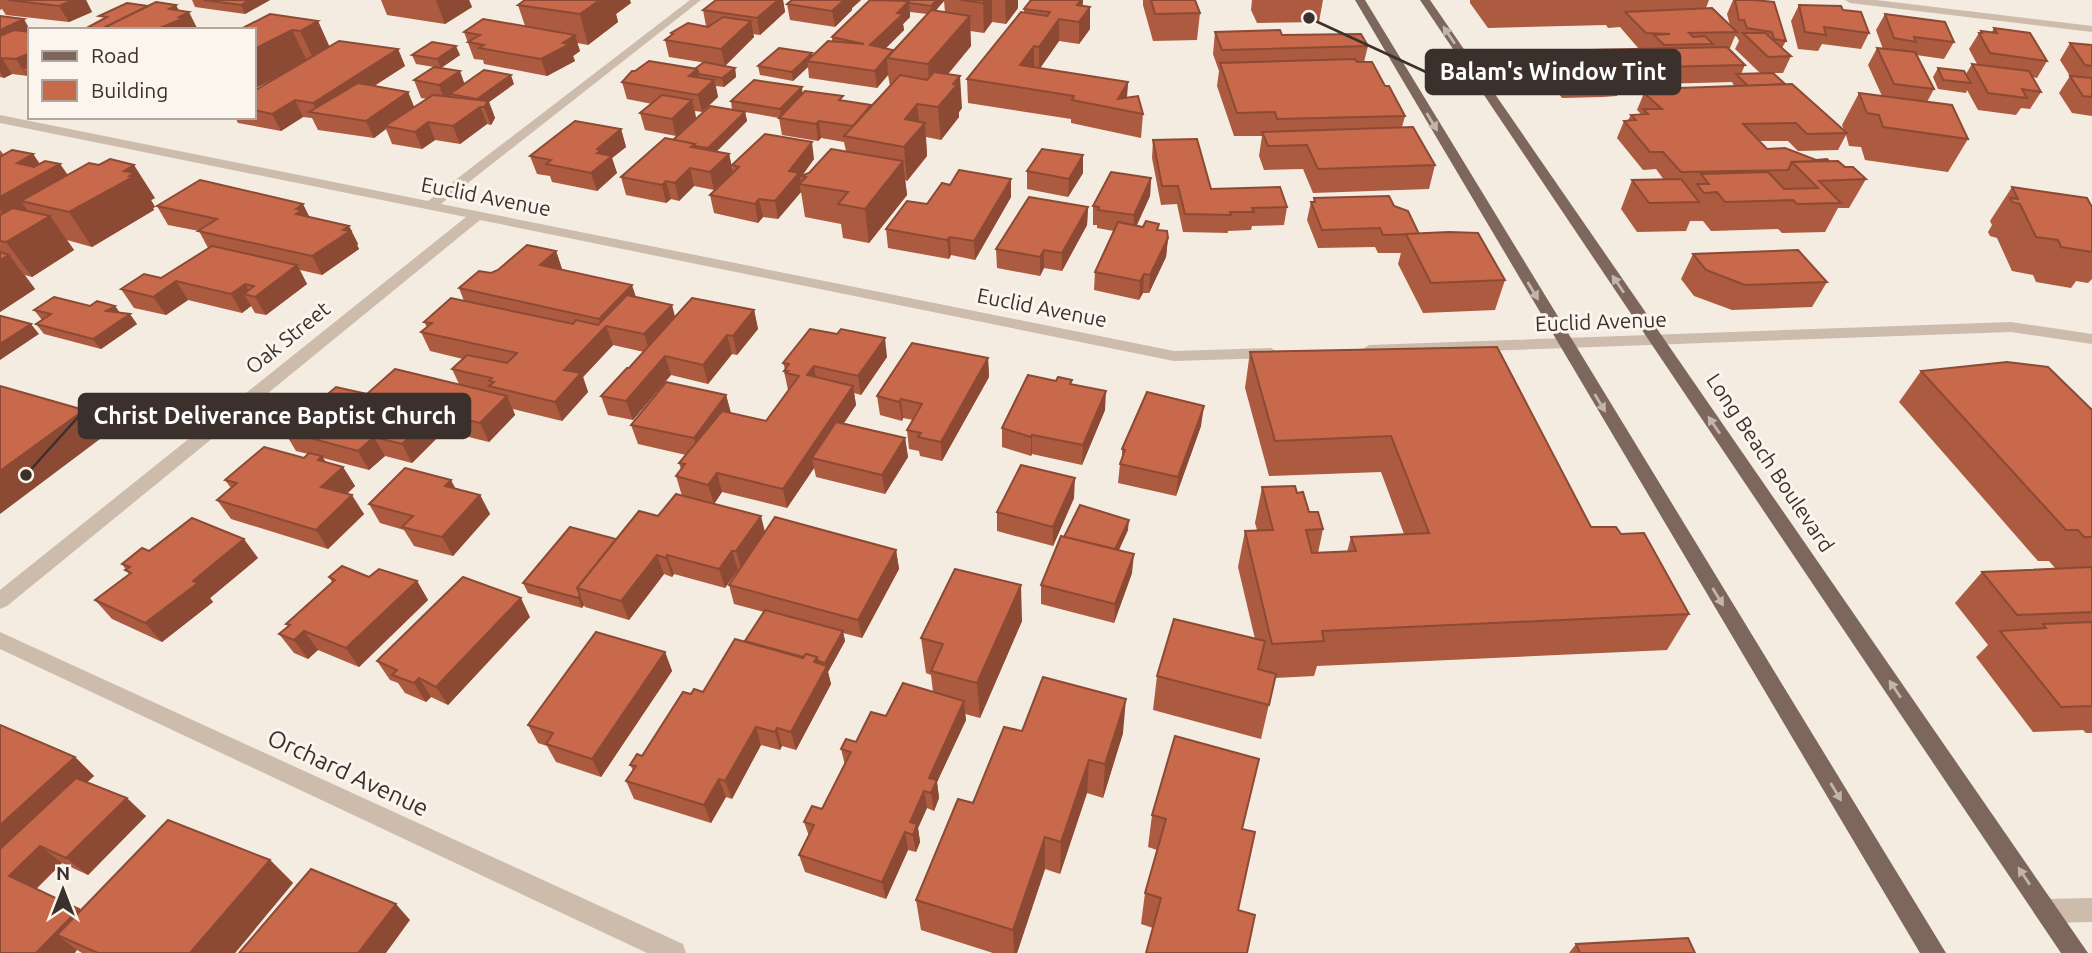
<svg xmlns="http://www.w3.org/2000/svg" width="2092" height="953" viewBox="0 0 2092 953" font-family="Ubuntu,sans-serif">
  <style>
    .lines { fill: none; stroke-linecap: round; stroke-linejoin: round }
    .service { fill: #cdbbac; fill-rule: evenodd }
    .minor { fill: #cdbbac; fill-rule: evenodd }
    .primary { fill: #7d675c; fill-rule: evenodd }
    .wall { fill: #ac5a40; fill-rule: evenodd }
    .shaded-wall { fill: #8c4a34 }
    .building { fill: #c8694b; stroke: #8c4a34; stroke-width: 2 }
    .oneway { fill: #c2b5ac }
    .labels { text-anchor: middle; stroke-width: 6; stroke-linejoin: round; paint-order: stroke }
    .street-label { font-size: 21px; fill: #3b302b; stroke: #fbf5ee }
    .near-street-label { font-size: 24px; fill: #3b302b; stroke: #fbf5ee }
    .leader { fill: none; stroke: #3b302b; stroke-width: 2.5 }
    .callout-dot { fill: #3b302b; stroke: #fbf5ee; stroke-width: 2.5 }
    .callout { fill: #3b302b; stroke: #3b302b; stroke-width: 2.5 }
    .callout-label { font-size: 23px; text-anchor: middle; font-weight: bold; fill: #fff }
  </style>
  <rect width="100%" height="100%" fill="#f4ebe1"/>
  <g class="lines">
    <polygon class="service" points="2092,898 2092,922 2048,923 2040,919 2036,911 2040,903 2048,899"/>
    <g class="minor">
      <polygon points="690,0 701,0 441,204 1174,351 1271,348 1279,353 1271,358 1174,361 480,220 7,606 0,609 0,590 466,217 0,123 0,115 428,201"/>
      <polygon points="1845,0 1876,0 2092,26 2092,32 1850,3"/>
      <polygon points="2011,322 2092,334 2092,344 2011,332 1369,355 1361,350 1369,345"/>
      <polygon points="0,632 683,944 686,953 647,953 0,649"/>
    </g>
    <g class="primary">
      <polygon points="1355,0 1365,0 1946,953 1920,953"/>
      <polygon points="1420,0 1430,0 2088,953 2061,953"/>
    </g>
  </g>
  <g class="wall">
    <polygon points="0,0 86,0 92,12 69,22 6,15 2,9 0,10"/>
    <polygon points="192,0 270,0 245,14 195,7"/>
    <polygon points="381,0 469,0 472,7 445,24 387,15"/>
    <polygon points="716,0 783,0 785,12 760,35 753,34 754,37 725,66 669,57 665,40 671,35 671,33 706,26 703,10"/>
    <polygon points="792,0 861,0 852,8 852,10 835,27 790,20 787,4"/>
    <path d="M870 0H1018V8L1006 24 992 22 984 33 970 31 971 46 948 74 962 108 959 112V117L941 140 926 137 927 156 907 181 905 180 907 195 869 243 843 238 841 224 805 217 801 192 778 219 763 217 758 223 714 213 710 195 733 173 732 165 814 159 802 176 846 151 844 142 821 138 818 141 782 135 779 118 745 112 747 121 716 152 729 154 733 172 714 190 694 186 679 201 671 199 666 203 626 195 621 177 673 140 732 110 731 101 802 93 871 105 890 86 888 75 877 88 809 78 808 67 793 81 760 75 758 66 812 53V56L832 41V37ZM944 1 945 12 935 11 942 3ZM910 12 927 14 893 50 885 49 904 30 903 24 910 17Z"/>
    <polygon points="1031,0 1083,0 1082,6 1090,29 1079,44 1059,41 1040,68 1128,82 1127,98 1143,114 1141,138 1071,123 1071,119 968,103 967,79 1024,13 1024,9"/>
    <polygon points="1143,0 1195,0 1200,13 1197,40 1153,41 1143,5"/>
    <polygon points="1252,0 1323,0 1319,22 1257,23 1251,10"/>
    <path d="M1470 0H1709L1706 8 1730 25 1727 14 1733 0H1754L1786 41 1782 48 1791 56 1783 73H1770L1844 130 1842 125 1859 93 1882 96 1868 65 1877 48 1883 49 1876 30 1885 14 1954 42 1944 59 1916 55 1934 89 1927 102 1968 139 1948 172 1865 160 1861 147 1849 146 1846 135 1838 150 1798 151 1788 141H1760L1767 149 1816 160 1829 161 1845 167 1866 179 1849 208H1838L1825 232 1782 233 1778 229 1711 231 1703 221H1690L1686 231 1637 232 1621 209 1632 180H1664L1656 169 1643 170 1617 138 1624 121 1628 120 1631 115 1641 114 1637 110 1644 93 1647 91 1618 92 1617 96 1603 97 1562 98 1539 68 1545 51 1639 49 1620 27 1608 28 1606 25 1488 28 1470 3ZM1735 36 1737 37 1739 41 1735 49 1760 73 1741 74 1745 65 1728 48H1730ZM1733 82 1732 83 1735 86 1656 89 1658 84Z"/>
    <polygon points="631,3 616,14 618,22 588,45 577,43 580,51 573,56 575,61 547,76 484,64 483,60 474,59 464,32 525,26 518,5"/>
    <polygon points="1799,5 1843,10 1869,33 1861,49 1822,44 1818,51 1798,49 1791,21"/>
    <polygon points="0,16 30,30 30,78 28,76 12,74 4,78 0,77"/>
    <polygon points="318,21 329,47 398,49 405,66 374,86 408,92 414,107 427,99 421,98 414,80 434,67 416,64 412,55 460,55 441,68 464,84 514,84 489,102 495,118 491,125 487,124 460,144 435,140 422,149 392,144 386,129 374,138 318,130 312,118 303,117 281,131 238,123 235,117 254,117 254,91 295,67 254,89 254,30"/>
    <polygon points="1994,28 2047,61 2037,78 2032,77 2041,92 2030,109 2021,108 2016,115 1978,110 1967,90 1966,93 1938,89 1933,77 1938,68 1966,74 1972,64 1977,64 1969,49 1979,33 1981,31 1992,32"/>
    <polygon points="1215,32 1282,35 1368,46 1364,62 1385,86 1405,116 1402,127 1435,165 1429,189 1313,193 1303,169 1264,170 1259,156 1262,136 1234,136 1217,86 1219,71 1213,54"/>
    <polygon points="2070,43 2092,45 2092,116 2072,113 2059,93 2070,76 2060,60"/>
    <polygon points="696,68 735,68 736,77 724,87 716,86 718,97 702,112 695,111 696,118 676,136 645,130 640,113 652,104 627,99 622,82 635,71"/>
    <polygon points="621,129 626,147 612,158 617,173 597,191 552,182 550,176 537,174 530,156"/>
    <polygon points="1153,140 1211,189 1287,207 1284,225 1252,226 1251,230 1228,231 1228,233 1183,232 1177,204 1161,205 1152,158"/>
    <polygon points="0,150 4,155 33,154 40,164 60,164 68,175 155,198 151,200 155,207 153,208 154,210 92,247 67,240 74,250 32,277 25,275 35,289 0,312"/>
    <polygon points="1083,155 1083,173 1068,197 1027,189 1027,171"/>
    <polygon points="1151,178 1150,196 1136,226 1159,230 1168,238 1166,257 1149,293 1143,293 1139,300 1094,290 1095,272 1114,231 1097,228 1097,225 1093,225 1093,206"/>
    <polygon points="2012,187 2092,207 2092,279 2088,283 2076,281 2071,288 2036,282 2033,275 2012,271 1997,238 1990,236 1988,232 1992,225 1990,221"/>
    <polygon points="1011,197 975,260 951,255 949,259 888,248 886,229 927,204"/>
    <polygon points="1314,198 1394,206 1419,234 1505,280 1495,310 1423,313 1398,264 1401,253 1378,253 1375,247 1318,248 1307,220 1311,202 1314,202"/>
    <polygon points="157,206 310,217 349,226 358,244 357,245 359,249 322,275 300,270 307,284 266,315 255,313 251,306 242,313 188,300 166,315 134,308 121,289 161,278 208,248 199,231 168,225"/>
    <polygon points="1088,207 1087,225 1062,271 1044,268 1040,276 997,268 996,249"/>
    <polygon points="556,251 562,269 636,297 675,317 754,310 758,329 737,355 732,354 708,384 671,375 633,420 608,415 601,396 629,368 644,352 613,345 583,377 588,392 562,421 513,409 515,415 489,442 444,431 412,463 385,456 369,470 323,458 326,462 343,467 355,486 347,494 364,514 328,549 231,519 217,500 231,488 225,480 304,458 308,454 296,451 284,431 367,394 459,384 452,369 463,359 430,351 421,332 427,327 424,322 464,301 459,288 491,273"/>
    <polygon points="1693,254 1827,282 1812,307 1732,310 1694,296 1681,279"/>
    <polygon points="90,306 115,306 120,313 137,324 101,349 44,334 36,324 42,320 34,310"/>
    <polygon points="1250,352 1591,527 1621,534 1689,614 1667,650 1317,666 1314,676 1275,678 1261,739 1153,710 1157,676 1255,639 1238,567 1245,531 1257,530 1255,523 1262,487 1297,493 1309,512 1323,529 1318,553 1347,552 1351,537 1404,534 1381,472 1269,476 1245,388"/>
    <polygon points="887,357 861,395 854,393 856,405 844,423 905,438 908,457 885,494 816,477 814,468 787,508 722,492 714,504 682,496 676,476 681,469 679,463 686,455 638,444 631,425 726,395 731,413 766,421 788,390 784,371 785,369 783,363"/>
    <polygon points="988,358 989,377 942,461 920,456 919,451 909,449 907,430 913,420 903,418 902,421 880,415 877,396"/>
    <polygon points="1921,371 2092,410 2092,733 2086,733 2083,730 2033,732 1976,657 1988,645 1955,603 1982,572 2074,568 2055,568 2049,561 2038,561 1899,402"/>
    <polygon points="1056,381 1072,384 1105,410 1082,465 1032,454 1031,456 1002,447 1002,428"/>
    <polygon points="1201,426 1176,496 1118,483 1120,464 1122,457 1122,449"/>
    <polygon points="456,489 480,495 490,514 453,556 414,546 404,530 380,523 369,504"/>
    <polygon points="1074,498 1053,546 997,531 997,512"/>
    <polygon points="658,516 896,550 899,569 862,638 843,633 845,641 828,672 831,684 796,750 782,746 780,750 761,745 732,799 726,797 711,823 634,799 626,781 633,770 630,765 642,756 691,694 703,692 745,642 764,612 734,604 729,585 739,570 738,570 725,588 674,574 672,577 664,574 629,620 585,607 584,605 582,608 528,593 523,583 616,539"/>
    <polygon points="1128,530 1119,550 1132,573 1114,623 1041,604 1041,585 1064,537"/>
    <polygon points="149,551 258,558 210,598 213,602 162,642 112,619 95,600 129,574 122,564"/>
    <polygon points="329,577 369,577 417,581 428,600 359,667 318,650 308,659 294,653 279,634 288,626 286,624 332,582"/>
    <polygon points="530,617 448,705 431,697 426,702 405,693 398,683 390,680 377,661"/>
    <polygon points="1022,621 980,718 965,714 966,720 937,782 939,798 934,811 927,808 918,828 920,842 916,852 908,850 886,899 805,872 799,855 809,836 804,822 822,809 845,765 841,749 856,742 886,716 933,692 931,675 926,673 921,638"/>
    <polygon points="665,652 672,671 601,777 556,762 547,746 538,743 528,725"/>
    <polygon points="1022,731 1123,733 1103,798 1087,793 1060,874 1045,869 1017,953 993,953 921,930 916,900 973,803"/>
    <polygon points="75,757 94,776 87,782 146,816 88,875 62,863 36,889 81,910 270,860 293,883 235,953 82,953 77,950 0,953"/>
    <polygon points="1152,815 1242,829 1238,910 1153,928 1141,924 1145,893 1157,850 1148,847"/>
    <polygon points="1576,944 1695,953 1569,953"/>
  </g>
  <g class="shaded-wall">
    <polygon points="73,0 86,0 92,12 69,22 59,6"/>
    <polygon points="250,0 270,0 245,14 241,5"/>
    <polygon points="436,0 469,0 472,7 445,24"/>
    <polygon points="600,0 630,0 631,3 616,14 618,22 588,45 580,14"/>
    <polygon points="778,0 783,0 785,12 760,35 757,18"/>
    <polygon points="844,0 861,0 852,8 852,10 835,27 832,11"/>
    <polygon points="937,0 944,0 944,1 932,15 931,6"/>
    <polygon points="985,0 992,0 992,22 984,33 983,3"/>
    <polygon points="1005,0 1018,0 1018,8 1006,24"/>
    <polygon points="1081,0 1083,0 1082,18 1090,7 1090,29 1079,44 1079,22 1077,5"/>
    <polygon points="909,1 910,17 903,24 904,30 872,62 870,45"/>
    <polygon points="176,5 182,16 189,12 197,28 195,30 155,30 169,9"/>
    <polygon points="970,16 971,46 930,96 928,64"/>
    <polygon points="24,19 30,30 30,38 0,52 0,30"/>
    <polygon points="1059,19 1059,41 1039,70 1039,47"/>
    <polygon points="318,21 332,52 315,62 300,31"/>
    <polygon points="751,21 754,37 725,66 721,49"/>
    <polygon points="292,30 307,61 254,89 254,49"/>
    <polygon points="575,35 580,51 573,56 575,61 547,76 541,59"/>
    <polygon points="456,46 460,55 441,68 437,59"/>
    <polygon points="1034,46 1034,69 1020,88 1020,65"/>
    <polygon points="398,49 405,66 329,115 318,114 313,103"/>
    <polygon points="30,53 30,68 22,67 28,76 27,76 16,59"/>
    <polygon points="812,53 813,62 807,61 808,67 793,81 792,72"/>
    <polygon points="1,57 12,74 4,78 0,72 0,58"/>
    <polygon points="887,58 888,75 877,88 875,71"/>
    <polygon points="735,68 736,77 724,87 722,78"/>
    <polygon points="697,69 701,86 689,76"/>
    <polygon points="460,71 466,88 450,94 452,98 445,102 439,85"/>
    <polygon points="511,75 514,84 489,102 495,118 491,125 484,107 487,104 481,108 487,124 460,144 453,126 477,99"/>
    <polygon points="960,76 962,108 959,112 959,117 941,140 938,107"/>
    <polygon points="714,80 718,97 702,112 698,95"/>
    <polygon points="1128,82 1126,105 1118,99"/>
    <polygon points="802,87 803,96 781,118 780,109"/>
    <polygon points="408,92 415,109 385,126 386,129 374,138 366,121"/>
    <polygon points="295,100 303,117 281,131 272,114"/>
    <polygon points="692,100 696,118 676,136 672,119"/>
    <polygon points="917,104 920,129 925,123 927,156 907,181 904,147 905,119"/>
    <polygon points="745,112 747,121 710,158 708,148"/>
    <polygon points="819,121 821,138 818,141 816,124"/>
    <polygon points="428,122 435,140 422,149 415,132"/>
    <polygon points="621,129 626,147 612,158 617,173 597,191 591,173 597,149"/>
    <polygon points="812,142 814,159 800,178 801,184 799,184 801,192 778,219 775,201 789,171"/>
    <polygon points="33,154 45,172 60,164 82,197 21,201 37,224 18,235 0,210 0,197 17,163"/>
    <polygon points="729,154 733,172 714,190 710,172"/>
    <polygon points="1083,155 1083,173 1068,197 1069,179"/>
    <polygon points="903,161 907,195 869,243 865,209"/>
    <polygon points="134,165 155,198 151,200 155,207 153,208 154,210 92,247 69,212 124,171"/>
    <polygon points="690,168 694,186 679,201 675,183"/>
    <polygon points="1151,178 1150,196 1133,234 1134,215"/>
    <polygon points="1011,179 1011,197 975,260 974,241"/>
    <polygon points="666,181 671,199 666,203 662,185"/>
    <polygon points="759,199 763,217 758,223 755,204"/>
    <polygon points="303,204 312,222 296,214 296,209"/>
    <polygon points="1088,207 1087,225 1062,271 1062,253"/>
    <polygon points="50,216 74,250 32,277 6,242"/>
    <polygon points="349,226 358,244 357,245 359,249 322,275 312,256"/>
    <polygon points="950,237 951,255 949,259 947,240"/>
    <polygon points="1168,238 1166,257 1149,293 1150,275"/>
    <polygon points="1044,250 1044,268 1040,276 1040,257"/>
    <polygon points="556,251 562,269 540,265"/>
    <polygon points="9,255 35,289 0,312 0,260"/>
    <polygon points="297,265 307,284 266,315 255,297"/>
    <polygon points="1144,274 1143,293 1139,300 1140,281"/>
    <polygon points="176,281 188,300 166,315 153,297"/>
    <polygon points="245,284 252,296 244,294 251,306 242,313 231,294"/>
    <polygon points="632,285 638,303 606,326 613,345 583,377 588,392 562,421 555,402 564,370 602,330 599,319"/>
    <polygon points="672,305 677,324 650,353 644,334"/>
    <polygon points="115,306 122,316 106,311"/>
    <polygon points="754,310 758,329 737,355 733,336"/>
    <polygon points="130,314 137,324 101,349 93,339"/>
    <polygon points="31,324 39,334 0,360 0,344"/>
    <polygon points="727,335 732,354 708,384 703,365"/>
    <polygon points="885,338 887,357 861,395 858,376"/>
    <polygon points="665,356 671,375 633,420 626,401"/>
    <polygon points="988,358 989,377 942,461 941,442"/>
    <polygon points="814,366 817,385 807,375"/>
    <polygon points="853,386 856,405 819,460 812,458 814,468 787,508 783,489"/>
    <polygon points="1106,391 1105,410 1082,465 1083,445"/>
    <polygon points="726,395 731,414 699,458 694,438"/>
    <polygon points="507,396 515,415 489,442 480,423"/>
    <polygon points="901,399 903,418 902,421 899,402"/>
    <polygon points="1204,406 1201,426 1176,496 1178,477"/>
    <polygon points="84,410 104,436 0,514 0,471"/>
    <polygon points="435,412 444,431 412,463 402,444"/>
    <polygon points="1032,435 1032,454 1031,456 1031,437"/>
    <polygon points="374,437 385,456 369,470 358,451"/>
    <polygon points="905,438 908,457 885,494 882,475"/>
    <polygon points="322,456 334,476 343,467 355,486 333,506 321,487 318,460"/>
    <polygon points="717,473 722,492 714,504 708,485"/>
    <polygon points="1075,478 1074,498 1053,546 1053,527"/>
    <polygon points="451,480 461,499 445,486"/>
    <polygon points="352,495 364,514 328,549 316,530"/>
    <polygon points="480,495 490,514 453,556 442,537"/>
    <polygon points="761,516 766,536 742,571 736,551"/>
    <polygon points="1129,520 1128,530 1112,564 1112,554"/>
    <polygon points="244,539 258,558 210,598 213,602 162,642 145,623 193,581"/>
    <polygon points="896,550 899,569 862,638 858,620"/>
    <polygon points="732,551 738,570 725,588 719,569"/>
    <polygon points="1134,554 1132,573 1114,623 1115,604"/>
    <polygon points="657,555 664,574 629,620 621,601"/>
    <polygon points="667,555 674,574 672,577 666,558"/>
    <polygon points="417,581 428,600 359,667 346,648"/>
    <polygon points="1021,585 1022,621 980,718 977,683"/>
    <polygon points="580,595 584,605 582,608 578,598"/>
    <polygon points="521,598 530,617 448,705 436,687"/>
    <polygon points="304,631 318,650 308,659 294,640"/>
    <polygon points="843,631 845,641 828,672 831,684 796,750 791,732 814,662 817,657 821,676 826,667 825,663"/>
    <polygon points="665,652 672,671 601,777 592,759"/>
    <polygon points="419,678 431,697 426,702 414,683"/>
    <polygon points="1126,699 1123,733 1103,798 1105,764"/>
    <polygon points="964,701 966,720 937,782 939,798 934,811 929,778"/>
    <polygon points="756,727 761,745 732,799 725,781"/>
    <polygon points="777,728 782,746 780,750 775,732"/>
    <polygon points="75,757 94,776 2,861 0,860 0,825"/>
    <polygon points="1089,760 1087,793 1060,874 1061,842"/>
    <polygon points="719,779 726,797 711,823 704,805"/>
    <polygon points="924,791 927,808 918,828 920,842 916,852 910,822"/>
    <polygon points="127,798 146,816 88,875 66,858"/>
    <polygon points="905,832 908,850 886,899 882,882"/>
    <polygon points="1045,837 1045,869 1017,953 1014,953 1013,930"/>
    <polygon points="40,846 62,863 32,893 9,876"/>
    <polygon points="270,860 293,883 235,953 190,953"/>
    <polygon points="396,904 410,920 386,953 358,953"/>
    <polygon points="79,909 101,925 57,935 77,950 75,953 36,953"/>
  </g>
  <g class="building">
    <polygon points="8,0 73,0 59,6"/>
    <polygon points="204,0 250,0 241,5"/>
    <polygon points="525,0 600,0 580,14 518,5"/>
    <polygon points="716,0 778,0 757,18 703,10"/>
    <polygon points="792,0 844,0 832,11 787,4"/>
    <polygon points="870,0 909,1 897,13 903,14 870,45 893,50 875,71 807,61 828,41 864,44 832,37"/>
    <polygon points="904,0 937,0 931,6 909,3 909,1"/>
    <polygon points="961,0 985,0 983,3"/>
    <polygon points="1031,0 1081,0 1077,5 1090,7 1079,22 1059,19 1039,47 1034,46 1020,65 1128,82 1118,99 1138,96 1143,114 1072,100 1074,96 967,79 1021,12 1047,16 1050,12 1024,9"/>
    <polygon points="1151,0 1195,0 1200,13 1155,14"/>
    <polygon points="1735,0 1754,0 1774,2 1786,41 1774,39 1772,32 1747,28 1744,20 1739,20"/>
    <polygon points="156,2 176,5 169,9 189,12 179,17 184,18 155,30 99,30"/>
    <polygon points="127,3 148,6 99,30 83,30 107,17 99,16"/>
    <polygon points="1799,5 1841,6 1843,10 1861,12 1869,33 1824,27 1826,35 1805,32"/>
    <polygon points="1712,8 1737,32 1689,33 1693,37 1705,36 1713,44 1664,45 1654,35 1670,34 1646,33 1625,12"/>
    <polygon points="931,10 970,16 928,64 887,58"/>
    <polygon points="270,14 318,21 300,31 292,30 254,49 254,30 239,30"/>
    <polygon points="1885,14 1945,22 1954,42 1914,37 1916,42 1894,38"/>
    <polygon points="0,16 24,19 0,30"/>
    <polygon points="723,17 751,21 721,49 665,40 673,34 671,33 688,23 708,27"/>
    <polygon points="483,19 575,35 563,43 570,44 541,59 479,48 484,45 468,42 480,35 464,32"/>
    <polygon points="1994,28 2030,33 2047,61 1990,53 1979,33 1982,33 1981,31 1997,33"/>
    <polygon points="14,30 30,32 30,53 16,59 0,58 0,36"/>
    <polygon points="1280,30 1282,35 1361,34 1368,46 1222,50 1215,32"/>
    <polygon points="1743,33 1765,33 1791,56 1768,57"/>
    <polygon points="339,41 398,49 313,103 295,100 272,114 254,110 254,91"/>
    <polygon points="432,42 456,46 437,59 412,55"/>
    <polygon points="2070,43 2092,45 2092,66 2085,65"/>
    <polygon points="1727,47 1745,65 1658,67 1662,74 1619,75 1623,79 1610,80 1567,81 1545,51"/>
    <polygon points="779,48 812,53 792,72 758,66"/>
    <polygon points="1877,48 1915,52 1934,89 1894,84"/>
    <polygon points="1355,59 1357,62 1372,62 1385,86 1389,86 1405,116 1277,119 1275,112 1237,113 1220,63"/>
    <polygon points="649,61 697,69 689,76 714,80 698,95 622,82 632,71 635,71"/>
    <polygon points="704,62 735,68 722,78 699,74 697,69 696,68"/>
    <polygon points="30,63 30,68 22,67"/>
    <polygon points="1972,64 2029,71 2041,92 2022,89 2027,98 1988,93"/>
    <polygon points="434,67 460,71 439,85 414,80"/>
    <polygon points="1938,68 1964,71 1971,83 1943,80"/>
    <polygon points="484,70 511,75 477,99 450,94"/>
    <polygon points="934,72 960,76 953,84 957,85 938,107 917,104 905,119 925,123 904,147 844,136 900,75 927,80"/>
    <polygon points="1773,73 1785,84 1748,86 1736,74"/>
    <polygon points="2070,76 2092,78 2092,97 2083,96"/>
    <polygon points="754,80 802,87 780,109 731,101"/>
    <polygon points="358,83 408,92 366,121 309,112"/>
    <polygon points="1792,84 1847,133 1807,134 1796,123 1743,124 1767,149 1785,148 1816,160 1827,159 1829,161 1792,162 1788,170 1681,172 1663,152 1650,152 1624,121 1636,120 1631,115 1648,114 1643,109 1662,109 1644,93 1649,89"/>
    <polygon points="805,91 843,96 839,100 871,105 853,126 819,121 816,124 779,118"/>
    <polygon points="1859,93 1952,105 1968,139 1883,127 1879,115 1867,113"/>
    <polygon points="433,95 488,101 484,107 480,107 453,126 428,122 415,132 385,126"/>
    <polygon points="662,95 692,100 672,119 640,113"/>
    <polygon points="710,106 745,112 708,148 695,146 695,144 673,140"/>
    <polygon points="575,121 621,129 597,149 601,150 597,153 612,156 591,173 546,164 551,160 530,156"/>
    <polygon points="1413,127 1435,165 1318,169 1307,145 1268,146 1262,132"/>
    <polygon points="765,134 812,142 789,171 799,173 775,201 759,199 755,204 710,195 739,167 732,165"/>
    <polygon points="665,138 695,144 691,147 729,154 710,172 690,168 675,183 666,181 662,185 621,177"/>
    <polygon points="1197,139 1211,189 1280,187 1287,207 1252,208 1254,212 1230,212 1231,215 1185,214 1178,186 1162,186 1153,140"/>
    <polygon points="831,149 903,161 865,209 838,204 848,192 799,184 806,177 801,176 809,173"/>
    <polygon points="1042,149 1083,155 1069,179 1027,171"/>
    <polygon points="12,150 33,154 17,163 34,167 45,161 60,164 0,197 0,157"/>
    <polygon points="110,159 134,165 124,171 134,173 129,176 133,177 69,212 21,201 89,163 99,165"/>
    <polygon points="1838,161 1845,167 1853,167 1866,179 1819,181 1841,203 1797,204 1793,200 1725,202 1717,192 1704,193 1697,184 1709,184 1701,174 1768,172 1784,189 1818,188 1792,162"/>
    <polygon points="959,170 1011,179 974,241 950,237 947,240 886,229 907,201 927,204 942,183 950,185"/>
    <polygon points="1111,172 1151,178 1134,215 1098,210 1099,207 1093,206"/>
    <polygon points="1681,179 1699,202 1649,203 1632,180"/>
    <polygon points="200,180 303,204 296,209 302,210 296,214 349,226 343,230 350,231 312,256 198,231 217,219 157,206"/>
    <polygon points="2012,187 2087,198 2092,207 2092,252 2061,247 2058,240 2036,237 2020,204 2012,202 2010,198 2018,199"/>
    <polygon points="1389,196 1394,206 1408,211 1419,234 1383,235 1380,228 1322,230 1311,202 1315,202 1314,198"/>
    <polygon points="1029,197 1088,207 1062,253 1044,250 1040,257 996,249"/>
    <polygon points="13,208 50,216 6,242 0,241 0,215"/>
    <polygon points="1146,221 1159,224 1157,230 1167,231 1168,238 1150,275 1144,274 1140,281 1095,272 1118,222 1143,227"/>
    <polygon points="1449,232 1478,233 1505,280 1431,283 1406,234"/>
    <polygon points="527,245 556,251 540,265 632,285 599,319 459,288 479,271 491,273 498,270"/>
    <polygon points="212,246 297,265 255,297 244,294 254,286 245,284 231,294 176,281 153,297 121,289 144,274 161,278"/>
    <polygon points="1798,250 1827,282 1745,285 1706,270 1693,254"/>
    <polygon points="0,252 9,255 0,260"/>
    <polygon points="627,295 672,305 644,334 606,326 564,370 581,373 555,402 489,386 494,382 489,381 492,378 452,369 467,355 507,363 517,353 421,332 432,323 424,322 451,298 573,324 576,320 598,325"/>
    <polygon points="54,297 90,306 97,301 115,306 106,311 130,314 93,339 36,324 51,314 34,310"/>
    <polygon points="692,298 754,310 733,336 727,335 703,365 665,356 626,401 601,396 627,368 629,368"/>
    <polygon points="0,316 1,316 31,324 0,344"/>
    <polygon points="810,329 837,334 841,329 885,338 858,376 814,366 807,375 853,386 783,489 717,473 708,485 676,476 685,464 679,463 722,411 766,421 799,376 786,373 788,371 784,371 789,364 783,363"/>
    <polygon points="912,343 988,358 941,442 918,437 921,433 907,430 922,404 901,399 899,402 877,396"/>
    <polygon points="1497,347 1591,527 1616,527 1621,534 1644,533 1689,614 1322,631 1324,641 1272,644 1245,531 1273,530 1262,487 1295,486 1297,493 1303,492 1309,512 1318,512 1323,529 1306,530 1312,553 1356,551 1351,537 1429,533 1391,436 1275,441 1250,352"/>
    <polygon points="2007,362 2048,367 2092,410 2092,537 2084,537 2078,530 2066,530 1921,371"/>
    <polygon points="395,369 507,396 480,423 435,412 402,444 374,437 358,451 284,431 336,387 367,394"/>
    <polygon points="1028,375 1056,381 1058,377 1072,380 1070,384 1106,391 1083,445 1032,435 1031,437 1002,428"/>
    <polygon points="666,382 726,395 694,438 631,425"/>
    <polygon points="0,386 84,410 0,471"/>
    <polygon points="1147,392 1204,406 1178,477 1120,464 1125,450 1122,449"/>
    <polygon points="836,422 905,438 882,475 812,458"/>
    <polygon points="264,447 304,458 309,453 322,456 318,460 343,467 321,487 352,495 316,530 217,500 237,483 225,480"/>
    <polygon points="1021,465 1075,478 1053,527 997,512"/>
    <polygon points="405,468 451,480 445,486 480,495 442,537 402,527 413,516 369,504"/>
    <polygon points="676,494 761,516 736,551 732,551 719,569 667,555 666,558 657,555 621,601 577,588 639,511 658,516"/>
    <polygon points="1080,505 1129,520 1115,549 1064,537"/>
    <polygon points="775,517 896,550 858,620 729,585"/>
    <polygon points="192,518 244,539 193,581 198,583 145,623 95,600 131,573 125,570 130,567 122,564 142,548 149,551"/>
    <polygon points="570,527 616,539 577,588 580,595 578,598 523,583"/>
    <polygon points="1061,536 1134,554 1115,604 1041,585"/>
    <polygon points="342,566 369,577 379,569 417,581 346,648 304,631 294,640 279,634 290,625 286,624 335,580 329,577"/>
    <polygon points="2092,567 2092,612 2017,615 1982,572"/>
    <polygon points="955,569 1021,585 977,683 931,671 943,644 921,638"/>
    <polygon points="463,577 521,598 436,687 419,678 414,683 392,675 397,670 377,661"/>
    <polygon points="765,610 843,631 825,663 818,661 817,657 806,654 803,657 745,641"/>
    <polygon points="1174,619 1265,641 1258,669 1276,674 1269,705 1157,676"/>
    <polygon points="2092,622 2092,706 2061,707 2000,631 2046,628 2043,624"/>
    <polygon points="596,632 665,652 592,759 546,744 553,733 528,725"/>
    <polygon points="735,639 803,658 806,654 817,657 814,662 827,666 791,732 777,728 775,732 756,727 725,781 719,779 704,805 626,781 636,766 630,765 637,754 642,756 683,692 691,694 694,689 703,692"/>
    <polygon points="1043,677 1126,699 1105,764 1089,760 1061,842 1045,837 1013,930 916,900 958,799 973,803 1004,727 1022,731"/>
    <polygon points="903,683 964,701 929,778 937,780 931,793 924,791 910,822 917,824 913,835 905,832 882,882 799,855 814,825 804,822 812,806 822,809 851,752 841,749 846,739 856,742 871,712 886,716"/>
    <polygon points="0,725 75,757 0,825"/>
    <polygon points="1175,736 1259,759 1242,829 1255,832 1238,910 1255,915 1247,953 1146,953 1161,898 1145,893 1166,819 1152,815"/>
    <polygon points="76,778 127,798 66,858 40,846 9,876 79,909 36,953 0,953 0,849"/>
    <polygon points="168,820 270,860 190,953 98,953 57,935"/>
    <polygon points="311,869 396,904 358,953 239,953"/>
    <polygon points="1688,938 1695,953 1580,953 1576,944"/>
  </g>
  <defs><path id="oneway-solid" d="M-6-.8H1V-3.2L6.5 0L1 3.2V.8H-6Z" transform="scale(1.75)"/></defs>
  <g class="oneway">
    <use href="#oneway-solid" transform="translate(1449 35) rotate(-124)"/>
    <use href="#oneway-solid" transform="translate(1432 122) rotate(59)"/>
    <use href="#oneway-solid" transform="translate(1618 284) rotate(-124)"/>
    <use href="#oneway-solid" transform="translate(1533 291) rotate(59)"/>
    <use href="#oneway-solid" transform="translate(1600 403) rotate(59)"/>
    <use href="#oneway-solid" transform="translate(1714 425) rotate(-124)"/>
    <use href="#oneway-solid" transform="translate(1718 597) rotate(59)"/>
    <use href="#oneway-solid" transform="translate(1895 689) rotate(-124)"/>
    <use href="#oneway-solid" transform="translate(1836 792) rotate(59)"/>
    <use href="#oneway-solid" transform="translate(2024 876) rotate(-124)"/>
  </g>
  <g class="labels">
    <g class="street-label">
      <text transform="translate(486 197) rotate(11)" y="7">Euclid Avenue</text>
      <text transform="translate(1042 308) rotate(11)" y="7">Euclid Avenue</text>
      <text transform="translate(1601 322) rotate(-2)" y="7">Euclid Avenue</text>
      <text transform="translate(288 338) rotate(-39)" y="7">Oak Street</text>
      <text transform="translate(1770 463) rotate(56)" y="7">Long Beach Boulevard</text>
    </g>
    <g class="near-street-label">
      <text transform="translate(348 773) rotate(25)" y="8">Orchard Avenue</text>
    </g>
  </g>
  <path class="leader" d="M1309 18L1426 72M26 475L79 416"/>
  <g class="callout-dot">
    <circle cx="1309" cy="18" r="7"/>
    <circle cx="26" cy="475" r="7"/>
  </g>
  <g class="callout">
    <rect x="1426" y="50" width="254" height="44" rx="7"/>
    <rect x="79" y="394" width="391" height="44" rx="7"/>
  </g>
  <g class="callout-label">
    <text x="1553" y="80">Balam's Window Tint</text>
    <text x="275" y="424">Christ Deliverance Baptist Church</text>
  </g>
  <rect x="28" y="28" width="228" height="91" fill="#fbf5ee" stroke="#aea6a0" stroke-width="2"/>
  <rect x="42" y="51" width="35" height="10" fill="#7d675c" stroke="#aea6a0" stroke-width="2"/>
  <text x="91" y="63" font-size="21" fill="#3b302b">Road</text>
  <rect x="42" y="80" width="35" height="21" fill="#c8694b" stroke="#aea6a0" stroke-width="2"/>
  <text x="91" y="98" font-size="21" fill="#3b302b">Building</text>
  <g transform="translate(63 890)" stroke="#fbf5ee" stroke-width="5" paint-order="stroke">
  <path d="M0-5L12 26L0 18L-12 26Z" fill="#3b302b"/>
  <text y="-10" font-size="19" font-weight="bold" text-anchor="middle" fill="#3b302b">N</text>
  </g>
</svg>
